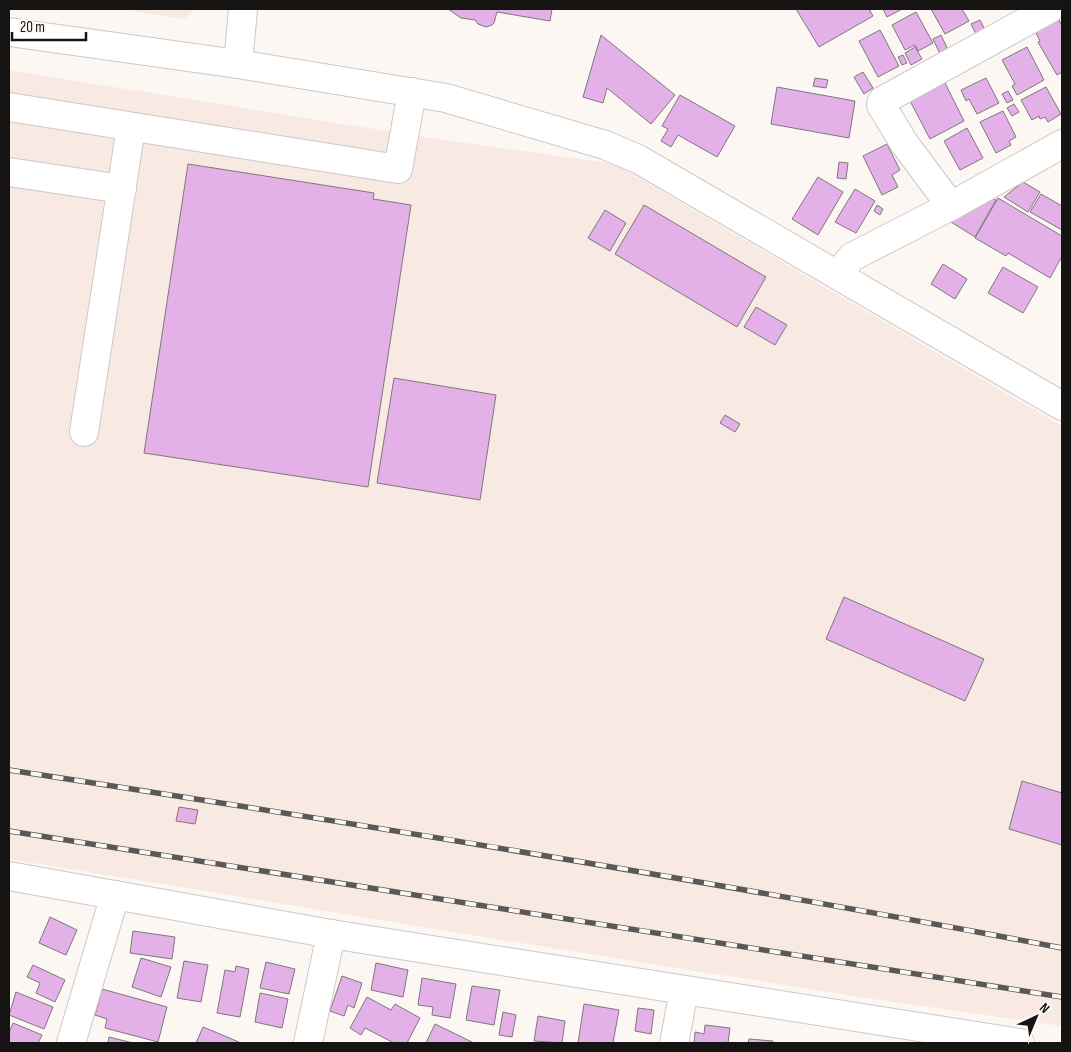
<svg xmlns="http://www.w3.org/2000/svg" width="1071" height="1052" viewBox="0 0 1071 1052" font-family="'Sofia Sans Condensed',sans-serif">
  <style>
    .built { fill: #f8eae3 }
    .building { fill: #e3b1e8; stroke: #7c787c }
    .lines { fill: none; stroke-linecap: round; stroke-linejoin: round }
    .minor-casing { stroke: #cdc8c5; stroke-width: 30 }
    .minor { stroke: #fff; stroke-width: 28 }
    .rail-casing { stroke: #5c5857; stroke-width: 5.5 }
    .rail { stroke: #fdf7f4; stroke-width: 4; stroke-dasharray: 11; stroke-linecap: butt }
  </style>
  <rect width="100%" height="100%" fill="#fdf7f4"/>
  <g class="built">
    <polygon points="119,9 196,9 184,19"/>
    <polygon points="9,70 424,137 615,164 1062,426 1062,1026 886,1001 582,953 9,859"/>
  </g>
  <g class="building">
    <polygon points="448,9 552,9 550,21 497,12 494,23 492,25 486,27 478,24 475,20 461,18"/>
    <polygon points="796,9 869,9 873,16 819,47"/>
    <polygon points="883,9 902,9 887,17"/>
    <polygon points="931,9 962,9 969,21 945,34"/>
    <polygon points="916,12 933,43 918,51 915,45 905,50 892,25"/>
    <polygon points="1058,18 1062,26 1062,72 1057,75 1038,42 1040,41 1035,31"/>
    <polygon points="980,20 985,30 976,34 971,24"/>
    <polygon points="880,30 899,66 878,77 859,41"/>
    <polygon points="601,35 675,95 651,124 607,88 603,103 583,97"/>
    <polygon points="941,35 949,52 941,56 933,39"/>
    <polygon points="915,47 922,59 911,65 905,53"/>
    <polygon points="1027,47 1044,80 1017,95 1012,86 1015,84 1002,60"/>
    <polygon points="903,55 907,63 902,65 898,57"/>
    <polygon points="863,72 873,88 864,94 854,77"/>
    <polygon points="815,78 828,80 826,88 813,86"/>
    <polygon points="986,78 999,103 977,114 969,99 966,101 961,90"/>
    <polygon points="944,81 964,121 930,139 909,99"/>
    <polygon points="777,87 855,101 849,138 771,124"/>
    <polygon points="1046,87 1061,114 1048,122 1045,117 1040,119 1039,116 1032,120 1021,100"/>
    <polygon points="1008,91 1013,100 1007,103 1002,94"/>
    <polygon points="680,95 735,126 717,157 678,135 671,147 661,141 668,129 662,126"/>
    <polygon points="1014,104 1019,112 1012,116 1007,108"/>
    <polygon points="1003,111 1016,137 1009,141 1011,145 996,153 980,122"/>
    <polygon points="967,128 983,158 960,170 944,141"/>
    <polygon points="887,144 900,170 892,175 898,187 882,195 863,156"/>
    <polygon points="839,162 848,163 846,179 837,178"/>
    <polygon points="188,164 374,193 373,199 411,205 368,487 144,453"/>
    <polygon points="818,177 843,192 818,235 792,219"/>
    <polygon points="1023,182 1040,192 1028,212 1004,197"/>
    <polygon points="855,189 875,201 856,233 835,222"/>
    <polygon points="1041,194 1062,206 1062,230 1030,212"/>
    <polygon points="991,197 996,200 975,237 951,222"/>
    <polygon points="998,198 1062,236 1062,256 1050,278 1008,253 1006,256 975,238"/>
    <polygon points="644,205 766,277 737,327 615,254"/>
    <polygon points="877,205 883,209 880,215 874,211"/>
    <polygon points="605,210 626,223 610,251 588,238"/>
    <polygon points="943,264 967,279 955,299 931,284"/>
    <polygon points="1003,267 1038,287 1023,313 988,293"/>
    <polygon points="756,307 787,325 775,345 744,327"/>
    <polygon points="394,378 496,395 480,500 377,483"/>
    <polygon points="725,415 740,424 735,432 720,423"/>
    <polygon points="844,597 984,659 965,701 826,639"/>
    <polygon points="1022,781 1062,793 1062,845 1009,829"/>
    <polygon points="179,807 198,810 195,824 176,821"/>
    <polygon points="50,917 77,930 66,955 39,943"/>
    <polygon points="133,931 175,937 172,959 130,953"/>
    <polygon points="141,958 171,967 161,997 132,987"/>
    <polygon points="184,961 208,965 201,1002 177,998"/>
    <polygon points="266,962 295,969 289,994 260,988"/>
    <polygon points="376,963 408,970 403,997 371,990"/>
    <polygon points="33,965 65,980 55,1002 36,993 40,983 27,977"/>
    <polygon points="236,966 249,969 240,1017 217,1013 225,970 235,972"/>
    <polygon points="342,976 362,983 354,1008 348,1005 344,1016 330,1011"/>
    <polygon points="422,978 456,984 450,1018 432,1015 433,1007 418,1005"/>
    <polygon points="472,986 500,990 494,1025 466,1020"/>
    <polygon points="102,989 167,1007 158,1042 105,1028 107,1019 95,1015"/>
    <polygon points="16,992 53,1007 44,1029 9,1015"/>
    <polygon points="260,993 288,999 282,1028 255,1022"/>
    <polygon points="367,997 391,1010 395,1004 420,1018 407,1043 394,1043 365,1028 361,1035 350,1028"/>
    <polygon points="584,1004 619,1010 613,1043 578,1043"/>
    <polygon points="638,1008 654,1010 651,1034 635,1031"/>
    <polygon points="503,1012 516,1015 512,1037 499,1035"/>
    <polygon points="538,1016 565,1021 562,1043 534,1041"/>
    <polygon points="13,1023 42,1035 38,1043 9,1043 9,1033"/>
    <polygon points="435,1024 474,1043 426,1043"/>
    <polygon points="705,1025 730,1028 728,1043 694,1043 695,1032 704,1034"/>
    <polygon points="203,1027 239,1042 239,1043 196,1043"/>
    <polygon points="109,1037 133,1043 108,1043"/>
    <polygon points="749,1039 773,1041 773,1043 748,1043"/>
  </g>
  <g class="lines">
    <g class="minor-casing">
      <g id="minor">
        <polyline points="9,32 238,64 446,98 605,145 638,159 1062,406"/>
        <polyline points="238,64 243,9"/>
        <polyline points="9,107 398,169 412,92"/>
        <polyline points="9,172 122,189"/>
        <polyline points="951,206 904,143 881,105 882,101 1049,9"/>
        <polyline points="838,274 852,257 951,206 1062,144"/>
        <polyline points="84,432 131,127"/>
        <polyline points="9,876 331,934 1020,1043"/>
        <polyline points="71,1043 115,895"/>
        <polyline points="308,1043 331,934"/>
        <polyline points="674,1043 684,991"/>
      </g>
    </g>
    <use href="#minor" class="minor"/>
    <g class="rail-casing">
      <g id="rail">
        <path d="M9 770C361 824 712 881 1062 948"/>
        <polyline points="9,831 1062,997"/>
      </g>
    </g>
    <use href="#rail" class="rail"/>
  </g>
  <rect width="1071" height="1052" fill="none" stroke="#161413" stroke-width="20"/>
  <g transform="translate(1036 1017) rotate(44)" stroke="#fdf7f4" stroke-width="4" paint-order="stroke">
  <path d="M0-4L9 19L0 12L-9 19Z" fill="#161413"/>
  <text y="-8" font-size="14" font-weight="bold" text-anchor="middle" fill="#161413">N</text>
  </g>
  <path d="M12 32v8h74v-8" fill="none" stroke="#161413" stroke-width="2.5"/>
  <text x="20" y="32" font-size="15" fill="#161413" stroke="#fdf7f4" stroke-width="4" paint-order="stroke">20 m</text>
</svg>
